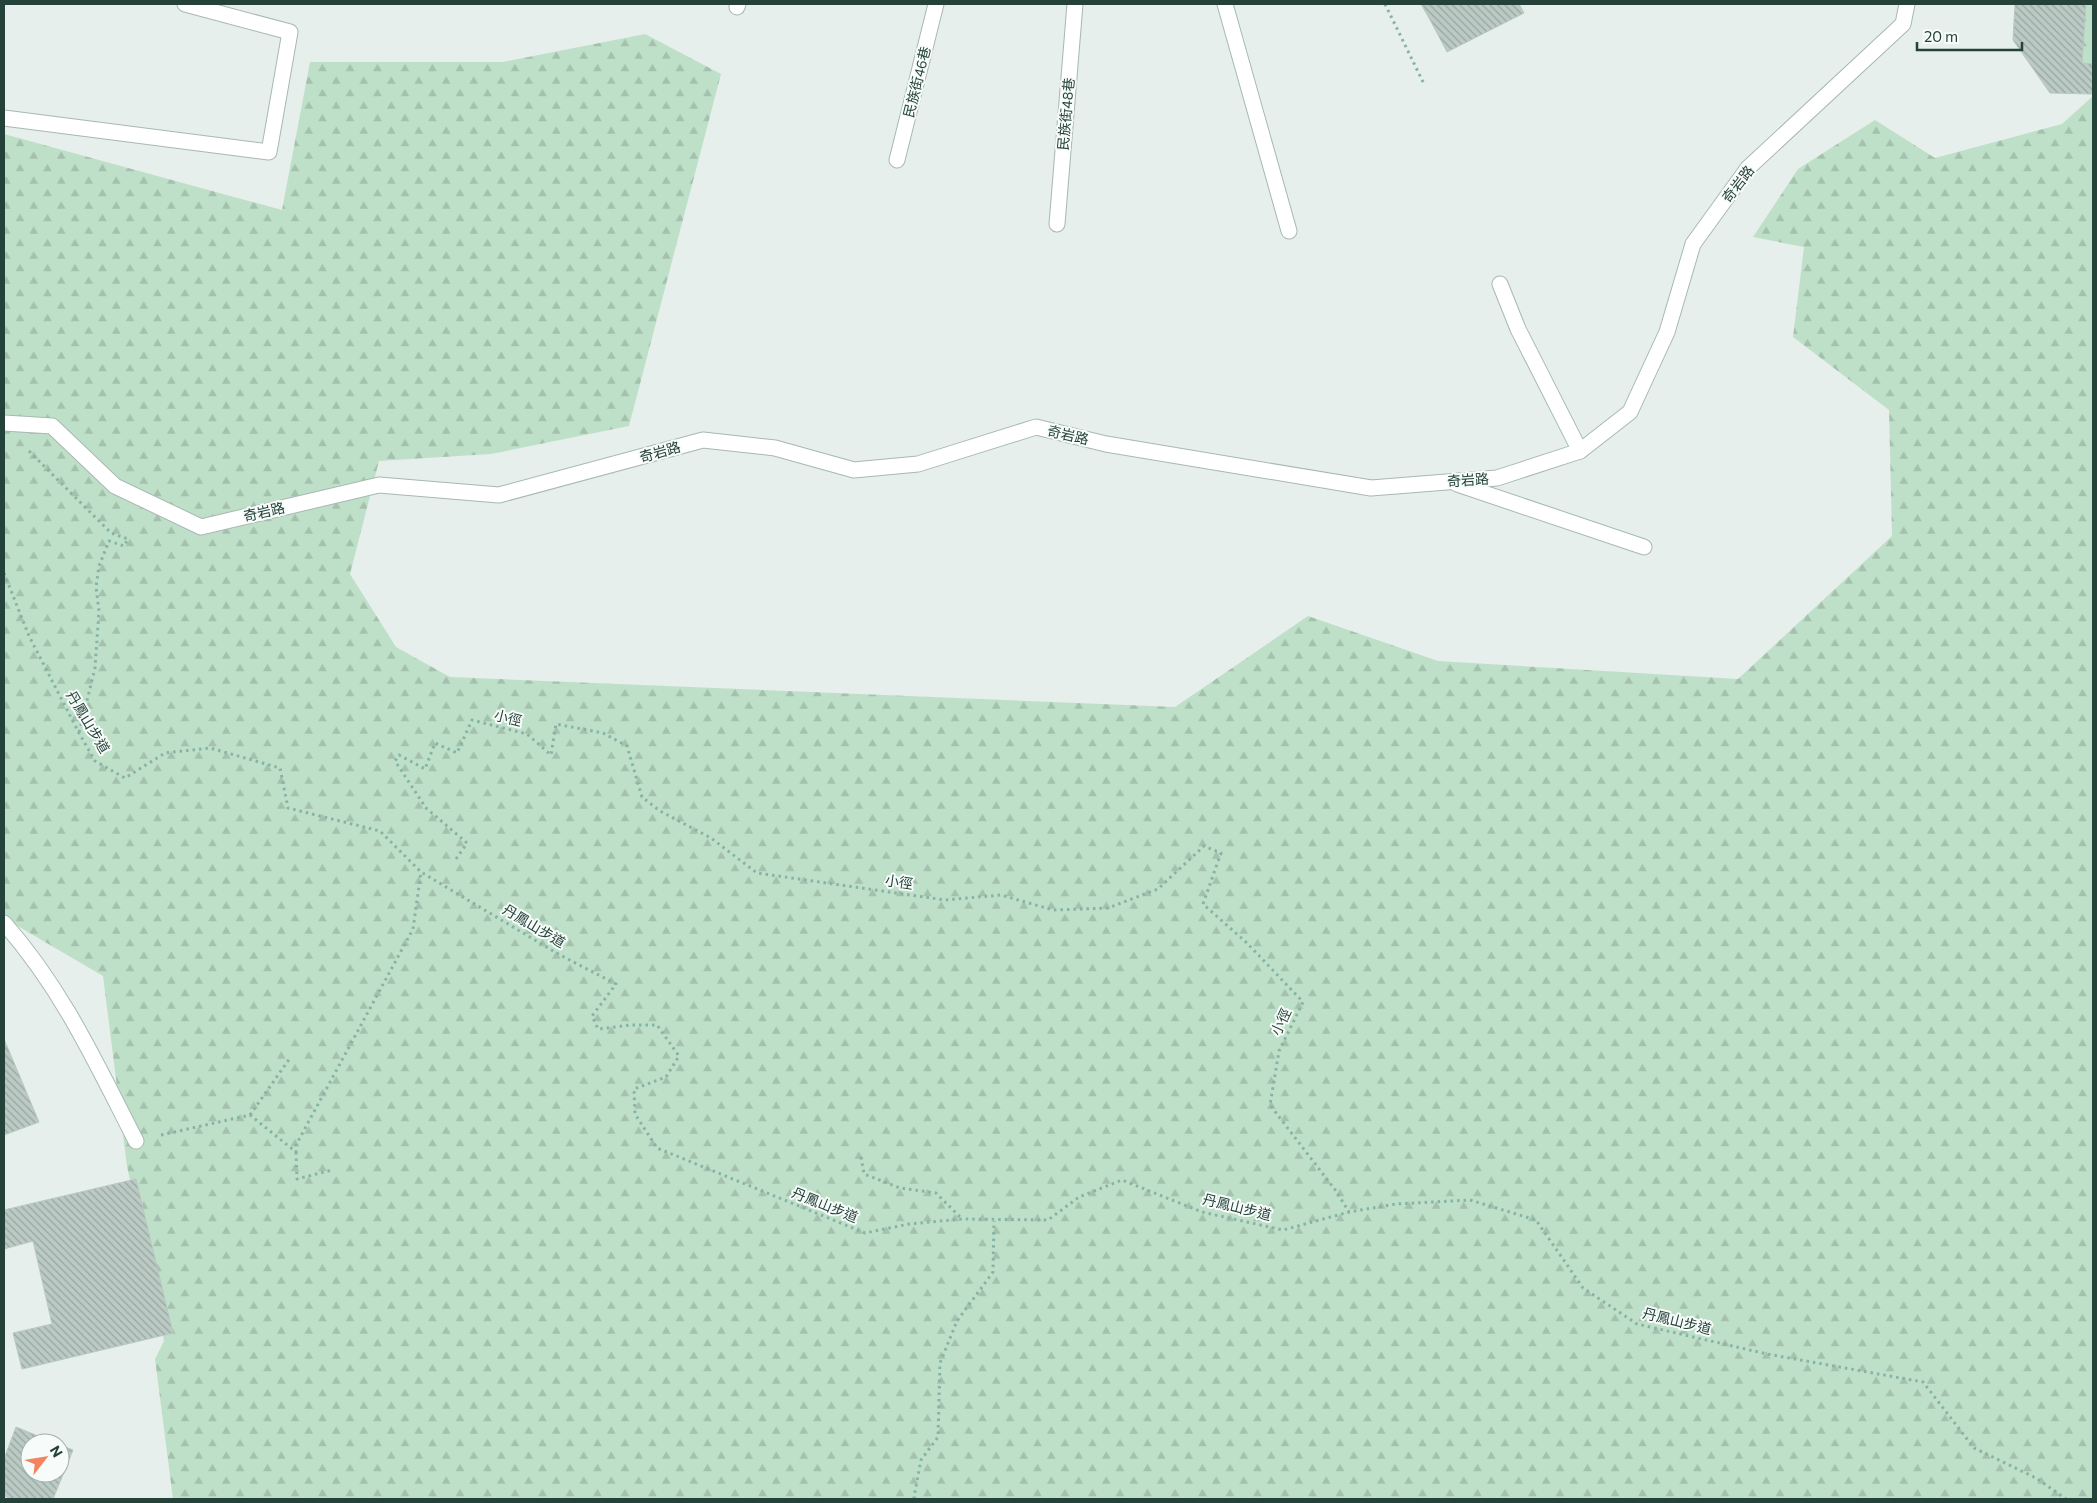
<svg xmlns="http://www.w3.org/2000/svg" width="2097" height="1503" viewBox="0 0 2097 1503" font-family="Commissioner,'Noto Sans TC',sans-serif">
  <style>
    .forest { fill: url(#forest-firs) }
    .building { fill: url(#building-back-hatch); stroke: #b8c9c2 }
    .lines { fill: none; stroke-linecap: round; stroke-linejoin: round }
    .service-casing { stroke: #a8b8b2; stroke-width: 17 }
    .path { stroke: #86b3a5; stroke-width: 3; stroke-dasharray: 2.5 4; stroke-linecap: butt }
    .service { stroke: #fff; stroke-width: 15 }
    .labels { text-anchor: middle; stroke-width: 4; stroke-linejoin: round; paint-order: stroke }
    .street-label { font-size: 14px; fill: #24423a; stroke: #f7fbf9 }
  </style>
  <defs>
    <pattern id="forest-firs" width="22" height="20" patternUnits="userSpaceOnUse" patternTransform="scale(1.25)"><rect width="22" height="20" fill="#bfe0c8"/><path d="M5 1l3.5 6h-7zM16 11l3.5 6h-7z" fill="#a4c1ad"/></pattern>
    <pattern id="building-back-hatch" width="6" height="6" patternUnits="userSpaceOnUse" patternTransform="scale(1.25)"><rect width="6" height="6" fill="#bbcac4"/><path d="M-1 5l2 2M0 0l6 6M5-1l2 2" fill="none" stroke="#98a6a0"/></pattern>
  </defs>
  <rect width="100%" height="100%" fill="#e6efeb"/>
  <g class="forest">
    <polygon points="2086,4 2093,4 2093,64 2082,63"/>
    <polygon points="645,34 721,74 629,426 491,454 379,461 350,574 396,647 450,677 1175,707 1308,616 1438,661 1738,679 1892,536 1889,410 1793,337 1804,247 1753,237 1798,169 1875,120 1935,158 2062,124 2093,96 2093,1499 173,1499 155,1359 164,1341 127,1166 103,976 4,918 4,134 282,210 310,62 503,62"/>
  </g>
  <g class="building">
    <polygon points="1421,4 1505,4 1441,39"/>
    <polygon points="1422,4 1519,4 1524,13 1447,52"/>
    <polygon points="2015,4 2086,4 2082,63 2093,64 2093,94 2050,93 2013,40"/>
    <polygon points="4,1039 39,1122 4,1135"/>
    <polygon points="136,1179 173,1333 22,1369 13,1333 52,1324 33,1241 4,1249 4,1210"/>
    <polygon points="16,1427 55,1443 30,1443 30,1473 60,1473 60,1445 73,1450 53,1499 12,1499 4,1496 4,1459"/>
  </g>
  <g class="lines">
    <g class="service-casing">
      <g id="service">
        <polyline points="1225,4 1289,231"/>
        <polyline points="737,7 738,4"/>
        <polyline points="4,118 269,152 290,32 185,4"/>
        <polyline points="897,160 936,4"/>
        <polyline points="1057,224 1075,4"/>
        <polyline points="1500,284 1518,329 1580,451"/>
        <polyline points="4,423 52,426 115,486 201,527 379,485 499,495 703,440 775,448 854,470 918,464 1036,427 1106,444 1371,488 1497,478 1580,451 1630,412 1667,332 1693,244 1748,168 1903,24 1907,4"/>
        <polyline points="1457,484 1644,547"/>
        <path d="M4 923C63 990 96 1063 136 1141"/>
      </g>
    </g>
    <g class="path">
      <polyline points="1385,4 1424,84"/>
      <polyline points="29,451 111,533 128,539 124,546 109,541 99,566 96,587 99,611 95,668 79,733"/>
      <polyline points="4,573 29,636 79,733 95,761 125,778 165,753 210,748 280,768 288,808 380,831 421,872 560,955 616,984 592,1016 598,1029 631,1025 657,1025 679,1056 666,1077 634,1089 635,1114 657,1148 865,1233 909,1224 962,1219 1048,1220 1079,1197 1122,1180 1202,1212 1283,1230 1349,1212 1396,1204 1470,1200 1536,1220 1583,1288 1637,1324 1767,1354 1923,1382 1974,1448 2036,1478 2066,1499"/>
      <polyline points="456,859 467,843 426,808 395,761 399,755 425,769 435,743 457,753 472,720 527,734 551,755 556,724 603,733 627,746 642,797 660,811 711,838 757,873 945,900 1001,895 1053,910 1108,908 1158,889 1204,846 1221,853 1203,904 1247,943 1303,1002 1279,1051 1270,1105 1336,1191 1349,1212"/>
      <polyline points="250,1115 290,1058"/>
      <polyline points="161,1135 250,1115 296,1152 296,1145 413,929 421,872"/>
      <polyline points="296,1152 297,1179 332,1170"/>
      <polyline points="861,1157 864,1174 900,1188 936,1193 962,1219"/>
      <polyline points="915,1499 914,1497 921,1460 938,1437 940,1363 957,1321 993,1272 994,1221"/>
    </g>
    <use href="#service" class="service"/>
  </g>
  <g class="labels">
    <g class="street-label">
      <text transform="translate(917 82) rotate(-76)" y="5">民族街46巷</text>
      <text transform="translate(1066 114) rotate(-85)" y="5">民族街48巷</text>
      <text transform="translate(1738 184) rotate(-52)" y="5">奇岩路</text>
      <text transform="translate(1068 435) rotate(13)" y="5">奇岩路</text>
      <text transform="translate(660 452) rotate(-16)" y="5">奇岩路</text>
      <text transform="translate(1468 480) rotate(-4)" y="5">奇岩路</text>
      <text transform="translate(264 512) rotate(-13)" y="5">奇岩路</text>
      <text transform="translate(508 718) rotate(14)" y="5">小徑</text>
      <text transform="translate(88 722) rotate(59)" y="5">丹鳳山步道</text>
      <text transform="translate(899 882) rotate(8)" y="5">小徑</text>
      <text transform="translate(534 926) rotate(31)" y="5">丹鳳山步道</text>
      <text transform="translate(1281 1022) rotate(-65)" y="5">小徑</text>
      <text transform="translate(825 1205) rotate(22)" y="5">丹鳳山步道</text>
      <text transform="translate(1237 1207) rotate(14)" y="5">丹鳳山步道</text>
      <text transform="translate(1677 1321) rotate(14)" y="5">丹鳳山步道</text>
    </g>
  </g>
  <rect width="2097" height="1503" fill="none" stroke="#24423a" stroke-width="10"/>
  <g transform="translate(45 1458) rotate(59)"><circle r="24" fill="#f7fbf9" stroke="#a3b1ad"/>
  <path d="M0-4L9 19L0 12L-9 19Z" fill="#f4845f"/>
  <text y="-8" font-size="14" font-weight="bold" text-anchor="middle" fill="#24423a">N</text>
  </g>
  <path d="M1917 42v8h105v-8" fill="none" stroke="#24423a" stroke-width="2.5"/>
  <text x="1924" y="42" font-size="15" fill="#24423a" stroke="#f7fbf9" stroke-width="4" paint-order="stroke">20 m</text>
</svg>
